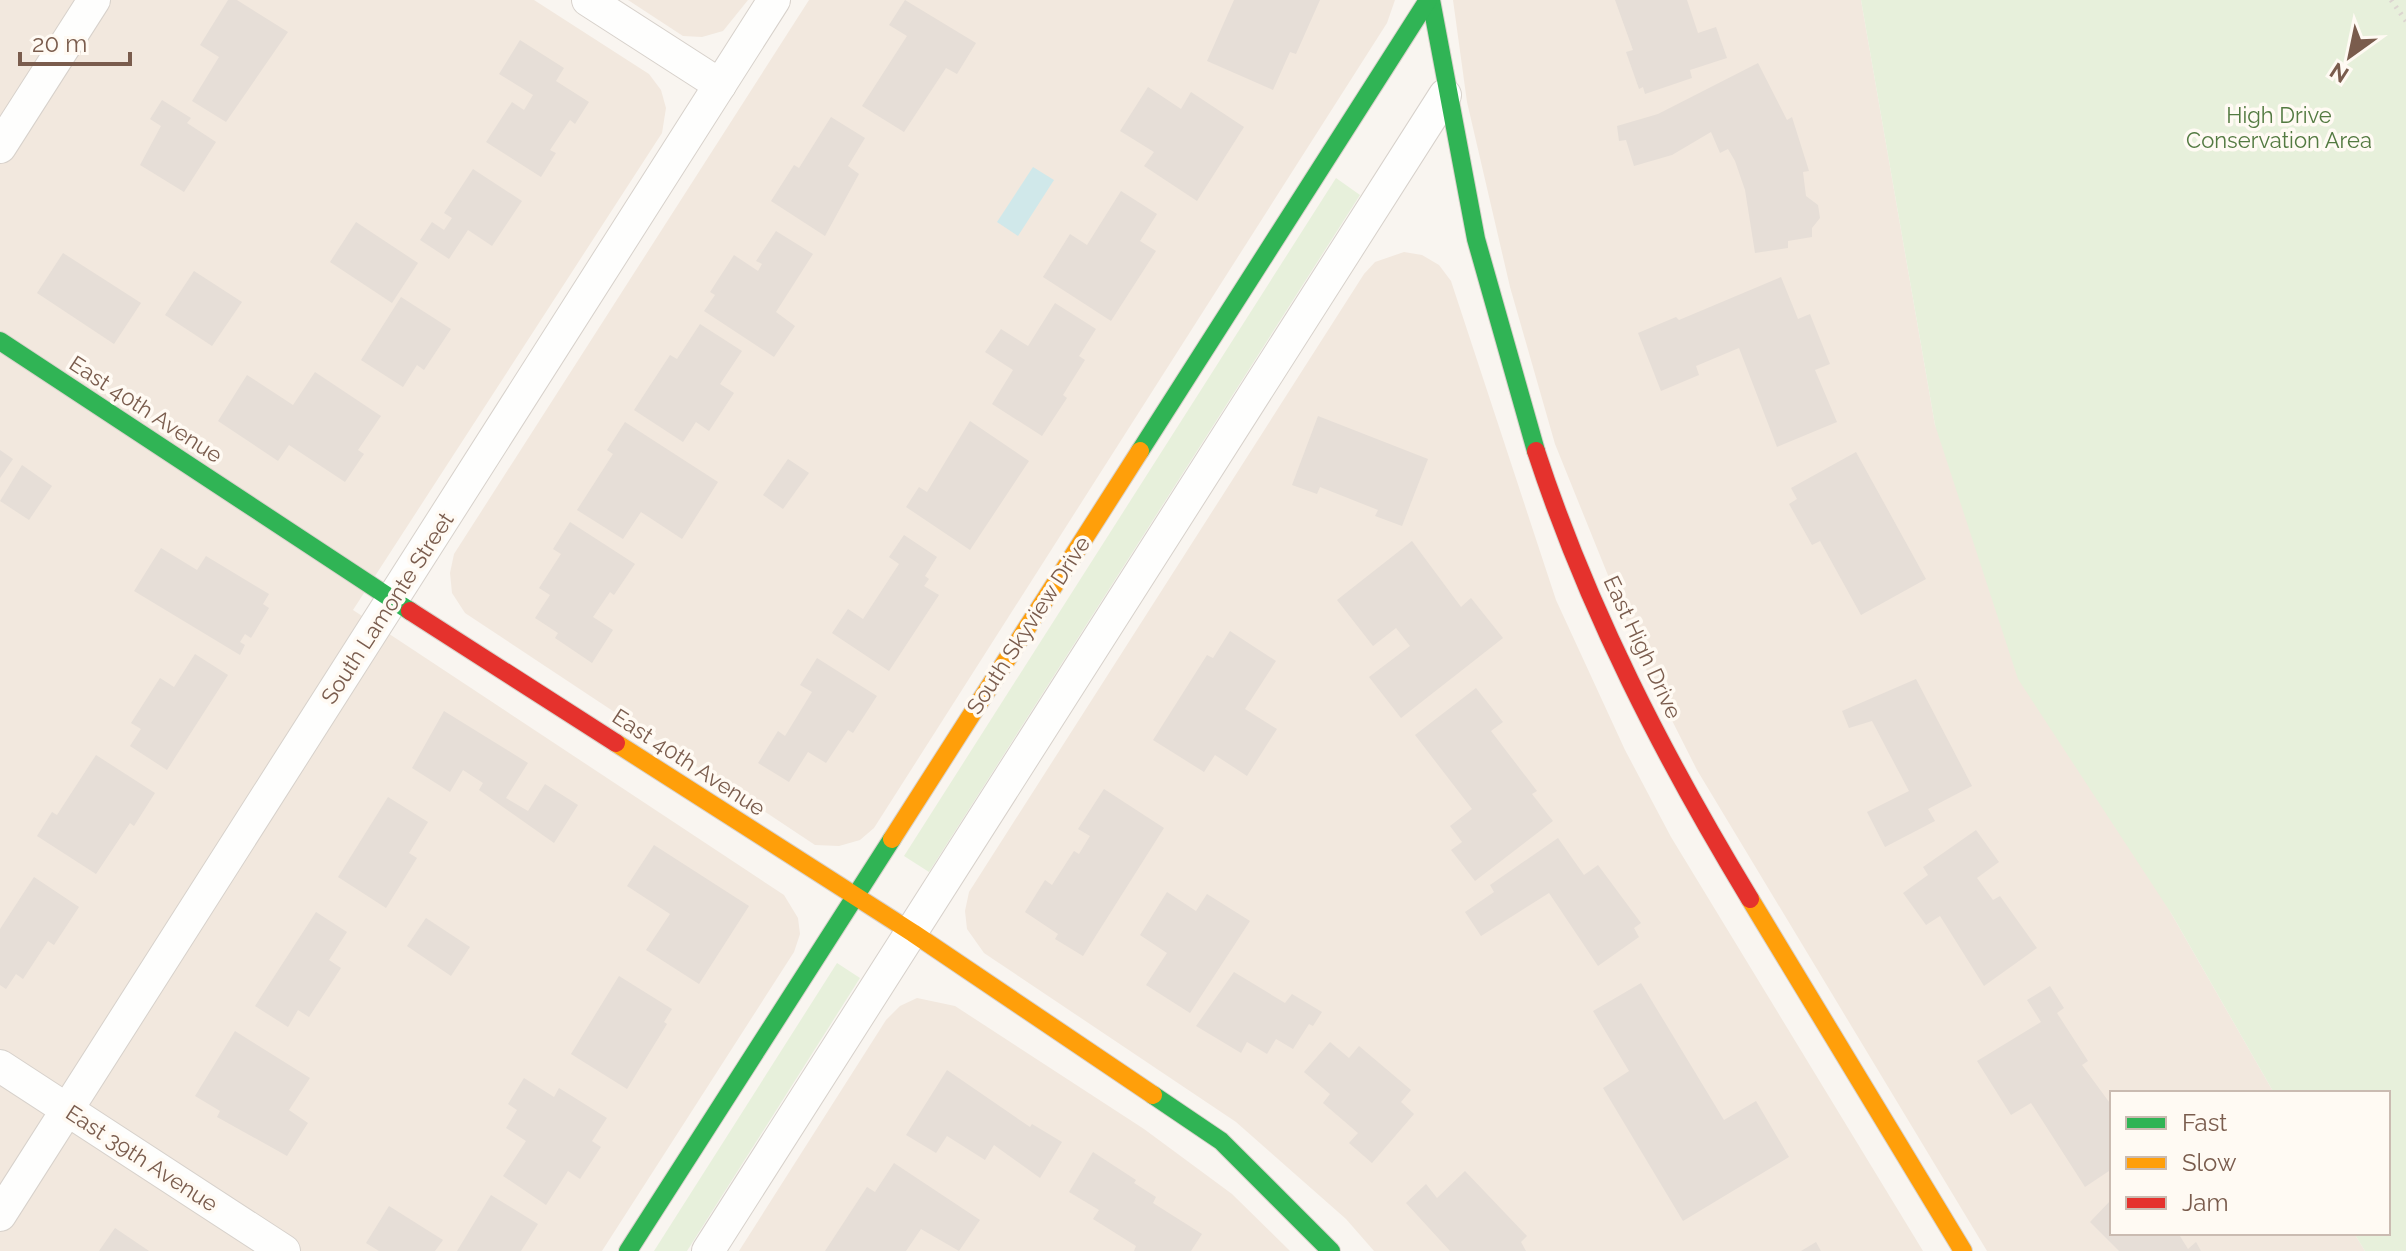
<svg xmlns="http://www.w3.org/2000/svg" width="2406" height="1251" viewBox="0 0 2406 1251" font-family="Raleway,sans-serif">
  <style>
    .residential { fill: #f2e8de }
    .green { fill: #e7f0db }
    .water { fill: #d0e8ea }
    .building { fill: #e6ded7 }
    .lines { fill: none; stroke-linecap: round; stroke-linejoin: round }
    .street-casing { stroke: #d7d1cb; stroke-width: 34 }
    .fast-casing { stroke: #d9d2cb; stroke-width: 20 }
    .slow-casing { stroke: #d9d2cb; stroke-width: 20 }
    .jam-casing { stroke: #d9d2cb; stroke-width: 20 }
    .path { stroke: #dcd5d0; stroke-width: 5; stroke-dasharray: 2 6; stroke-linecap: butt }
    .street { stroke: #fefefd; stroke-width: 32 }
    .fast { stroke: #30b455; stroke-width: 18 }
    .slow { stroke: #ff9f0a; stroke-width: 18 }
    .jam { stroke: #e5322d; stroke-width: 18 }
    .labels { text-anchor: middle; stroke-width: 7; stroke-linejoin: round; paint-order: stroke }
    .park-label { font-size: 22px; fill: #537a41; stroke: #fffaf3 }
    .street-label { font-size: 22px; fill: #7a5c4d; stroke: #fffaf3 }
  </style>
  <rect width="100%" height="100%" fill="#f9f5f0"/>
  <g class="residential">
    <polygon points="0,0 534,0 649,74 661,90 666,108 662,133 353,610 784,895 798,918 800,934 794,952 602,1251 0,1251"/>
    <polygon points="628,0 748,0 723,31 702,37 683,36"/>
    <polygon points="809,0 1395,0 1387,23 874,828 860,840 839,846 815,845 465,613 452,593 450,573 454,554"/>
    <polygon points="1453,0 1861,0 1935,425 2171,913 2274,1093 2112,1093 2112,1233 2354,1233 2365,1251 1987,1251 1697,770 1645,667 1555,444 1510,287 1467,102"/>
    <polygon points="1404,252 1422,255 1439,265 1451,281 1556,600 1625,750 1671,837 1923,1251 1374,1251 1346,1219 1236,1122 984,953 967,929 965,911 969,892 1364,274 1375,262"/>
    <polygon points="917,998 955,1006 1144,1129 1232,1194 1290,1251 739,1251 886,1020 900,1006"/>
  </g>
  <g class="green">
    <polygon points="1861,0 2406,0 2406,1251 2365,1251 2354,1233 2388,1233 2388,1093 2274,1093 2171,913 2018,679 1935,425"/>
    <polygon points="1336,178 1360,195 929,872 904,856"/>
    <polygon points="837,963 860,978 687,1251 654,1251"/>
  </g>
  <polygon class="water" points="1033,167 1054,180 1018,236 997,222"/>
  <g class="building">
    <polygon points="228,0 237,0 288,32 226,122 192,101 219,57 200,45"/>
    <polygon points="905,0 976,43 957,74 946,68 904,132 862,106 907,36 889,25"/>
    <polygon points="1234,0 1320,0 1296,54 1290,52 1273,90 1207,61"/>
    <polygon points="1615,0 1687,0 1698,33 1716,27 1727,58 1690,70 1692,78 1645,94 1643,87 1639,89 1626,52 1633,50"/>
    <polygon points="520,40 564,68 556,81 589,102 575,124 570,120 550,150 556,153 541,177 486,142 512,102 524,110 533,95 499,74"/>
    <polygon points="1758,63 1787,120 1792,117 1809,171 1803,172 1806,196 1818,205 1820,218 1812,228 1812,237 1788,241 1788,248 1755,253 1745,190 1735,161 1728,149 1720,153 1711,132 1672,155 1634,166 1626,140 1619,141 1617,126 1658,114"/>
    <polygon points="1148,87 1181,109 1191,92 1244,127 1197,201 1144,166 1154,152 1120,131"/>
    <polygon points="162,100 191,118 187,123 216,142 184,192 140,165 161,126 150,119"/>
    <polygon points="831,117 865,138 848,166 859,174 825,236 771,201 794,165 799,168"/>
    <polygon points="473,169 522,201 492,246 468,230 449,259 420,240 432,222 444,230 452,218 444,213"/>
    <polygon points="1121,191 1157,214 1140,241 1156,251 1111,321 1043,277 1070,234 1087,245"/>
    <polygon points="356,222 418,263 392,303 330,262"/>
    <polygon points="776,231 813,254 776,312 795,326 774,357 704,311 715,295 710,292 734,255 758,271 762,264 756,261"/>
    <polygon points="63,253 141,303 114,344 37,293"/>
    <polygon points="194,271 242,302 212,346 165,315"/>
    <polygon points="1781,277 1798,319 1810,314 1830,364 1815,370 1837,422 1777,447 1739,348 1696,366 1699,375 1661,391 1638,333 1676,317 1679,320"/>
    <polygon points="401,297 451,329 424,370 417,365 403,387 361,360"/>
    <polygon points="1055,303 1096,329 1079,356 1085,360 1063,395 1067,398 1042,436 992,404 1013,370 985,352 1001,329 1028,346"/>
    <polygon points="700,324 742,351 720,384 734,393 709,431 696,422 683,442 634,410 670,355 677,359"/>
    <polygon points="315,372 381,416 358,450 364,454 345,482 289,445 278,461 218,421 247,375 293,405"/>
    <polygon points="1318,416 1428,459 1402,526 1375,516 1378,510 1320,487 1317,494 1292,485"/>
    <polygon points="970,421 1029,461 970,550 906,507 919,487 927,492"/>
    <polygon points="625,422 718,482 682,539 641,512 623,539 577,510 613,454 607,450"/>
    <polygon points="0,450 13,459 0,478"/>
    <polygon points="1856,452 1926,579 1861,615 1820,541 1812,545 1789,504 1797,499 1791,488"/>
    <polygon points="788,459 809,473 783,509 763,495"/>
    <polygon points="22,465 52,486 29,520 0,501"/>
    <polygon points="570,522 635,564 614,595 610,592 593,617 613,630 592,663 555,638 558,633 535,618 550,595 539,588 561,554 553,549"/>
    <polygon points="904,535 937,557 925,576 929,579 924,586 939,595 889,671 832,633 848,609 863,619 899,564 889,557"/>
    <polygon points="1412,541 1461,607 1471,598 1503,638 1401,718 1369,677 1410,646 1396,628 1373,646 1337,600"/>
    <polygon points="161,548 197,570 206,556 269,594 263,604 269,608 251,638 245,634 240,642 245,645 240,655 134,591"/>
    <polygon points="1230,631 1276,661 1245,709 1277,729 1247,776 1215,755 1204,772 1153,740 1207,655 1213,658"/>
    <polygon points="195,654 228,675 167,770 130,746 141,729 131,723 160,678 174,687"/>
    <polygon points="817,658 877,696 853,733 848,730 826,763 808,752 789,782 758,763 778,731 785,736 812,692 800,685"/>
    <polygon points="1916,679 1972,786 1928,809 1935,821 1885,847 1867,812 1909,791 1872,721 1849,728 1842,711"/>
    <polygon points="1476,688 1503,722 1491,731 1537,791 1532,794 1553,821 1475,881 1451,850 1462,842 1450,826 1472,809 1415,735"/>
    <polygon points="444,711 528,763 506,798 528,811 545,784 578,805 554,843 479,790 483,783 463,770 450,792 412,768"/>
    <polygon points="96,755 155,793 134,826 130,823 96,874 37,836 52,812 57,815"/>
    <polygon points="1104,789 1164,828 1083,956 1055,939 1058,934 1025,912 1045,880 1052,885 1074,851 1079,854 1090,836 1078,829"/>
    <polygon points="388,797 428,822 409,853 417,858 386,908 338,877"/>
    <polygon points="1976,830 1999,862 1977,878 1993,900 2000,896 2037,948 1984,986 1940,916 1926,925 1903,893 1928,875 1923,867"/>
    <polygon points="1558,838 1584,875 1598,865 1641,923 1634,928 1639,937 1598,966 1549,893 1481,936 1465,912 1494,892 1490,885"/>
    <polygon points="654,845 749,906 699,984 646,950 670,914 627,886"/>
    <polygon points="34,877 79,907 54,945 48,941 23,979 16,974 6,989 0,985 0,929"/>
    <polygon points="1167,892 1196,911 1207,894 1250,921 1190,1013 1146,985 1167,953 1140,935"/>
    <polygon points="316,912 347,932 329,960 341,968 309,1017 298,1010 288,1027 255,1006"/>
    <polygon points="426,918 470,947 451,976 407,946"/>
    <polygon points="1234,972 1285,1003 1292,994 1322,1012 1313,1026 1309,1024 1293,1049 1276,1039 1267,1054 1247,1042 1241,1053 1196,1026"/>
    <polygon points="619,976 672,1009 664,1022 667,1024 627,1089 571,1054"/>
    <polygon points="1641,983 1724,1120 1756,1101 1789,1157 1683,1221 1603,1088 1629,1071 1593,1011"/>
    <polygon points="2050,986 2064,1008 2057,1013 2088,1061 2082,1065 2112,1106 2112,1169 2085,1187 2031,1103 2011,1115 1977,1061 2041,1022 2027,1000"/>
    <polygon points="235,1031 310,1078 289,1110 308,1123 287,1156 217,1117 220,1111 195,1096"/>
    <polygon points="1330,1042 1349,1058 1359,1046 1411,1090 1401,1102 1414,1114 1372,1163 1349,1143 1358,1133 1323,1103 1330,1094 1304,1072"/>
    <polygon points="947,1070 1030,1127 1032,1124 1062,1142 1040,1178 994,1145 985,1160 947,1136 936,1153 906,1135"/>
    <polygon points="524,1078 554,1097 559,1088 607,1118 592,1141 601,1147 580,1179 568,1171 546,1205 503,1176 526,1141 506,1128 517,1110 508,1104"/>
    <polygon points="1093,1152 1136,1180 1134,1183 1156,1197 1153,1203 1202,1234 1191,1251 1134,1251 1136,1246 1093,1219 1099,1210 1069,1192"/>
    <polygon points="894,1163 980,1220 959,1251 921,1229 906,1251 825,1251 867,1187 875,1192"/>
    <polygon points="1465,1171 1527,1236 1521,1242 1526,1251 1450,1251 1406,1203 1426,1184 1437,1198"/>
    <polygon points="491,1195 538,1224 521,1251 457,1251"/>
    <polygon points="2112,1199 2112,1233 2178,1233 2188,1249 2196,1242 2201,1251 2119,1251 2090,1222"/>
    <polygon points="389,1206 443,1240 435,1251 379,1251 366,1243"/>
    <polygon points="115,1228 149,1251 99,1251"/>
    <polygon points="1816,1242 1821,1251 1801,1251"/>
  </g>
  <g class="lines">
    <g class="street-casing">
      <g id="street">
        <polyline points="588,0 720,85"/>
        <polyline points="0,147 94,0"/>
        <polyline points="0,1066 284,1251"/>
        <polyline points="0,1215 774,0"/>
        <polyline points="708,1251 1445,95"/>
      </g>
    </g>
    <g class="fast-casing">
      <g id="fast">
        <polyline points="1431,0 1476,239 1536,451"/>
        <polyline points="0,341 410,611"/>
        <polyline points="1140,451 1428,0"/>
        <polyline points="1153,1095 1221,1141 1331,1251"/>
        <polyline points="628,1251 892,839"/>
      </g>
    </g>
    <g class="slow-casing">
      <g id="slow">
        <polyline points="616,743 913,933 1153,1095"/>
        <polyline points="892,839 1140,451"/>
        <polyline points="1750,899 1963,1251"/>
      </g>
    </g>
    <g class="jam-casing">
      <g id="jam">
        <path d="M1536 451C1588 610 1664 757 1750 899"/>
        <polyline points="410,611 616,743"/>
      </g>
    </g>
    <polyline class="path" points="2391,0 2406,21"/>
    <use href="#street" class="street"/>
    <use href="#fast" class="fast"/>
    <use href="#slow" class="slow"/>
    <use href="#jam" class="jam"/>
  </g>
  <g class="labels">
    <g class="park-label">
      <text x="2279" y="123">High Drive<tspan x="2279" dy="25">Conservation Area</tspan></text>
    </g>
    <g class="street-label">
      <text transform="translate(146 409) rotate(33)" y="8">East 40th Avenue</text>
      <text transform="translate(387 608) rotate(-57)" y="8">South Lamonte Street</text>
      <text transform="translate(1028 625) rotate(-57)" y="8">South Skyview Drive</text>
      <text transform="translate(1643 647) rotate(65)" y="8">East High Drive</text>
      <text transform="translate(689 762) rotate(33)" y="8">East 40th Avenue</text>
      <text transform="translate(142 1158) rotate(33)" y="8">East 39th Avenue</text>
    </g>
  </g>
  <rect x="2110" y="1091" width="280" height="144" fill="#fffaf3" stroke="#cabbb1" stroke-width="2"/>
  <rect x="2126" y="1117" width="40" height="12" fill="#30b455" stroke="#cabbb1" stroke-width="2"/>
  <text x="2182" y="1131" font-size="24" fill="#7a5c4d">Fast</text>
  <rect x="2126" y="1157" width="40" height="12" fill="#ff9f0a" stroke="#cabbb1" stroke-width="2"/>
  <text x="2182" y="1171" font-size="24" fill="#7a5c4d">Slow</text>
  <rect x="2126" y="1197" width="40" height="12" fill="#e5322d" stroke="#cabbb1" stroke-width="2"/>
  <text x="2182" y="1211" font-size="24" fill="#7a5c4d">Jam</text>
  <g transform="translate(2350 56) rotate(213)" stroke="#fffaf3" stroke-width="6" paint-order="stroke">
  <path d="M0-6L14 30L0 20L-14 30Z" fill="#7a5c4d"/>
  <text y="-12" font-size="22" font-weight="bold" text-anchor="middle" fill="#7a5c4d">N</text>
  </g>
  <path d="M20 52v12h110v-12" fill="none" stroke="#7a5c4d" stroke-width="4"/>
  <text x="32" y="52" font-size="24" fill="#7a5c4d" stroke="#fffaf3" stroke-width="6" paint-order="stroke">20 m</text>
</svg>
